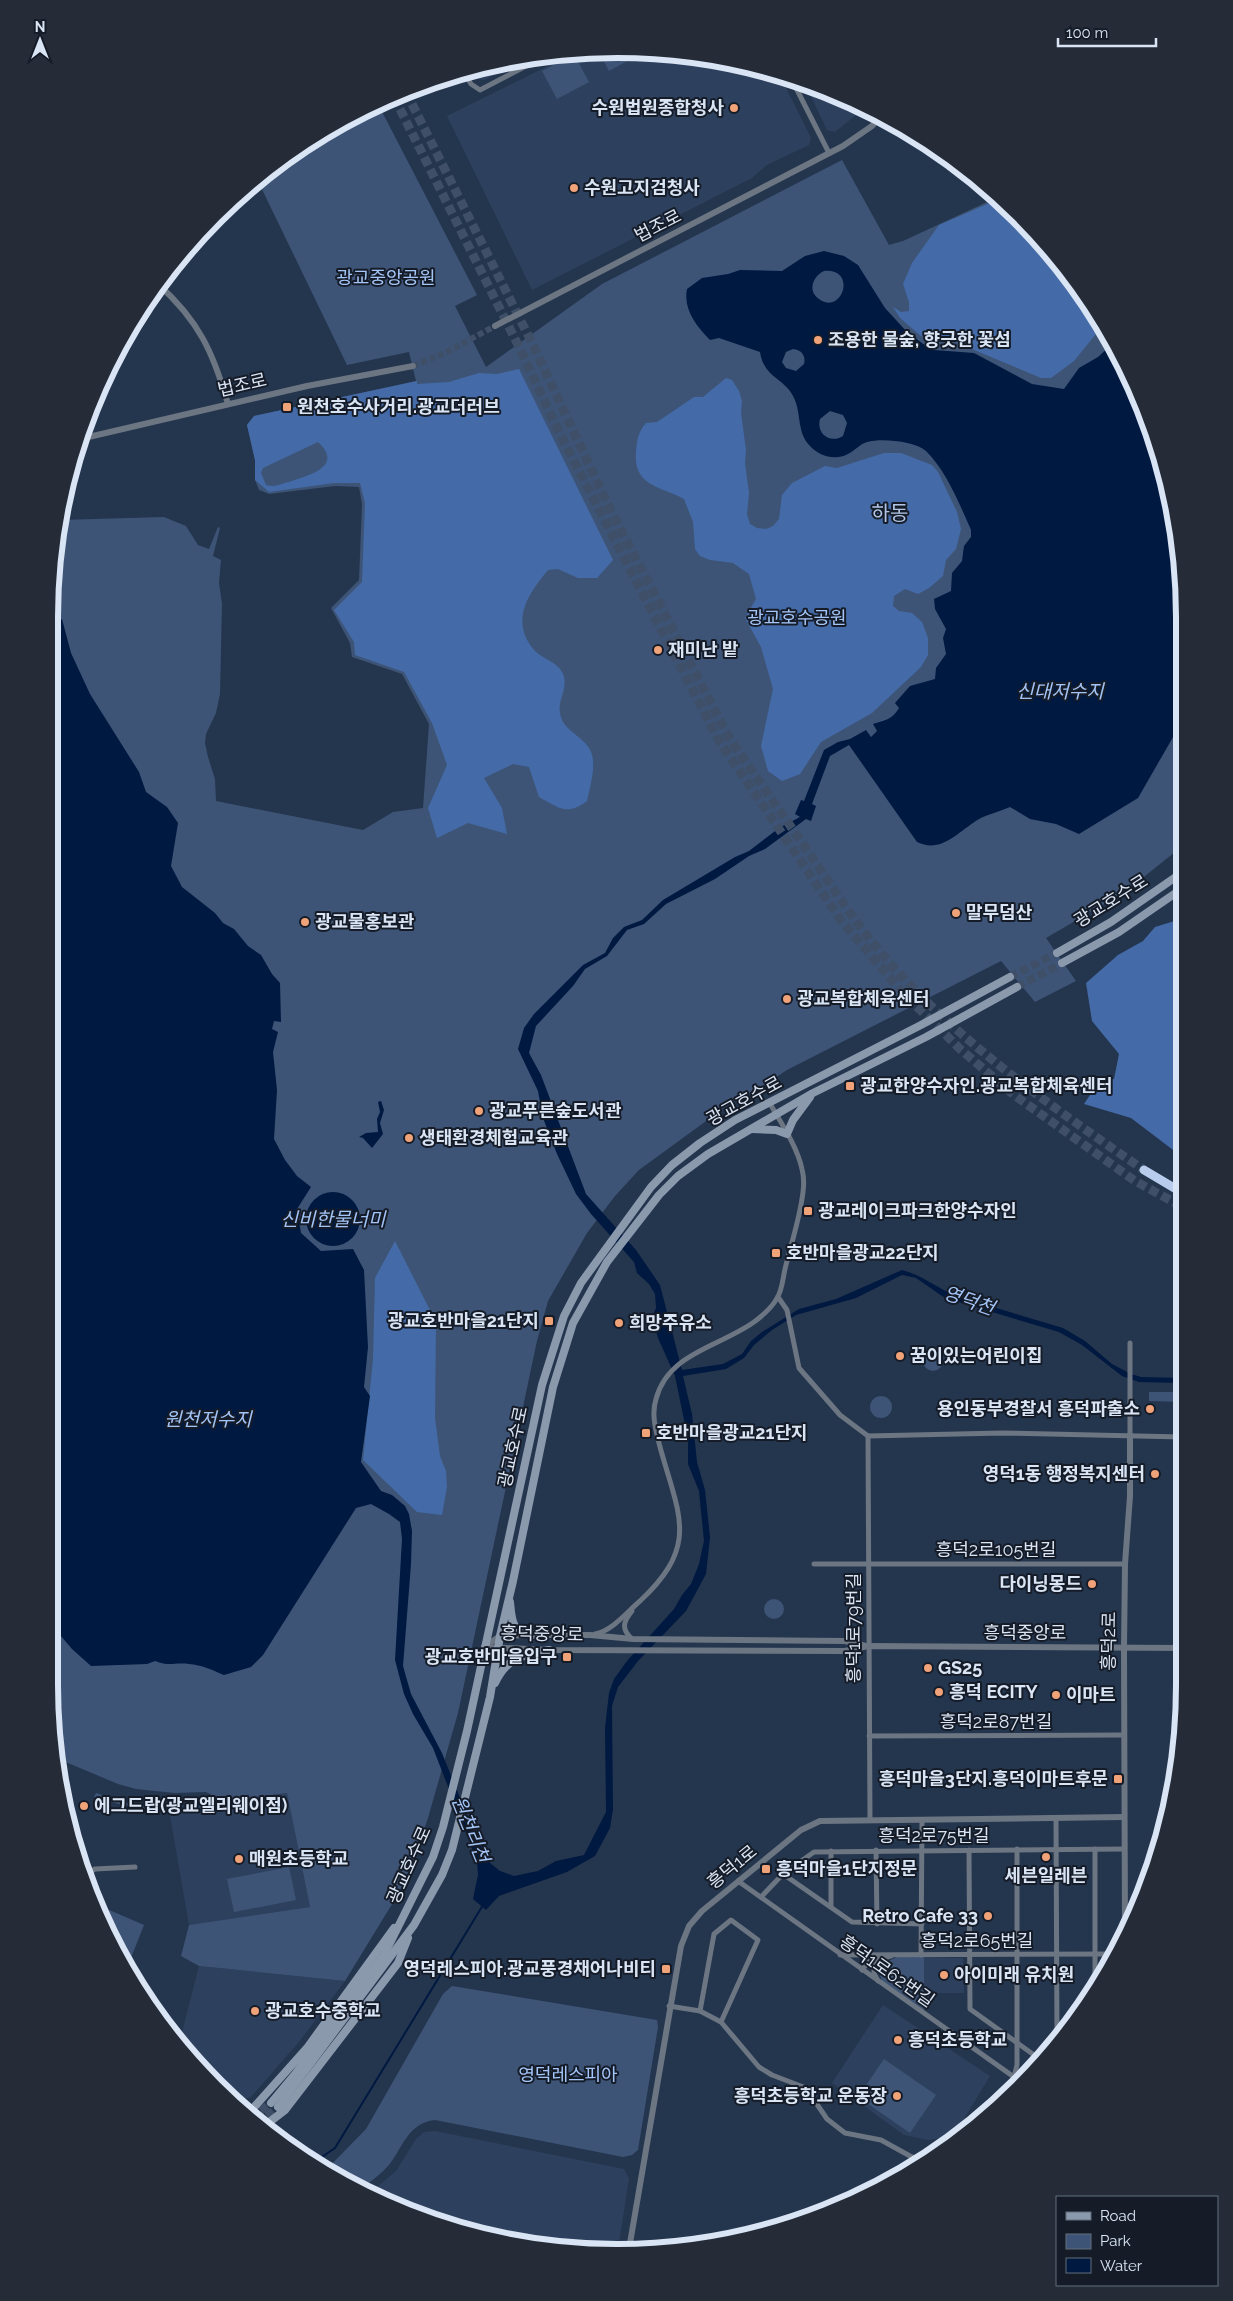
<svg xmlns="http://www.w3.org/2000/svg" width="1233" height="2301" viewBox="0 0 1233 2301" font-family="Raleway,'Noto Sans KR',sans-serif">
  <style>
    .built { fill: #2d415e }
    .green { fill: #3d5476 }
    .forest { fill: #446ba8; fill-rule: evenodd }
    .water { fill: #001941; fill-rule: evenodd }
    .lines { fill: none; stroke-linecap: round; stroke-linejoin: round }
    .stream { stroke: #001941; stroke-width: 2 }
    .tertiary-tunnel { stroke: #3f4f67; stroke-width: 6; stroke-dasharray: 6 3; stroke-linecap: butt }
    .secondary-tunnel { stroke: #3f4f67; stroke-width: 8; stroke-dasharray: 8 4; stroke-linecap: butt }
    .motorway-tunnel { stroke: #3f4f67; stroke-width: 9; stroke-dasharray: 9 4.5; stroke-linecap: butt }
    .minor { stroke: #6c7582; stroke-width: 5 }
    .tertiary { stroke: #6c7582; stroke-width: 6 }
    .secondary { stroke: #8b99ad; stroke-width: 8 }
    .motorway { stroke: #b8cded; stroke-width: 9 }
    .poi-dot { fill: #f0a279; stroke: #151c28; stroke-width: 2 }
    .labels { text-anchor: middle; stroke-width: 4; stroke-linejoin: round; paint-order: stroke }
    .poi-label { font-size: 18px; font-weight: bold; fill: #d9e4f4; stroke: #151c28; text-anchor: start }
    .street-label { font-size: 18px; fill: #d9e4f4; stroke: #151c28 }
    .park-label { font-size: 18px; fill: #a4c5f8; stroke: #151c28 }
    .water-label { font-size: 19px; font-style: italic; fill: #a3c4f7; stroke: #151c28 }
    .quarter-label { font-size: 20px; fill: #b1c6e6; stroke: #151c28 }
    .rim { fill: none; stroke: #d9e4f4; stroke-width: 6 }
  </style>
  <rect width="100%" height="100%" fill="#24354e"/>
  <g class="built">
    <polygon points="654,50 764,68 779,74 811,138 809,145 767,165 752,178 532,290 447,116 574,53"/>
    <polygon points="532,56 484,80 478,79 474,70"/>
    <polygon points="805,84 866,107 835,132 827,130"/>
    <polygon points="287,1793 310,1907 189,1925 169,1810"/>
    <polygon points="897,1957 963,1958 964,1993 932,1993 924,2010 882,1981 877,1966"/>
    <polygon points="199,1966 345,1981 299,2042 251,2097 241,2100 227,2095 179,2044"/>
    <polygon points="883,2005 990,2076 959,2127 944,2138 928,2140 904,2135 832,2083"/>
    <polygon points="435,2131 624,2169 629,2178 618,2250 579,2251 470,2233 399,2209 370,2193 396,2171 416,2139 424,2132"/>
  </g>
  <g class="green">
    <polygon points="638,50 640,54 609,71 599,52"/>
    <polygon points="574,54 589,82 557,99 542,71"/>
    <polygon points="378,104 477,295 455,306 486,367 602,284 842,160 889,245 903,241 998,197 1067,271 1141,399 1179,542 1180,848 1125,892 1046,938 1076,981 1035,1002 1001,961 787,1070 752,1093 724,1108 639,1170 615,1196 587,1233 548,1301 537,1341 458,1713 428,1818 412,1865 397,1896 345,1981 199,1966 181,1956 189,1925 310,1907 287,1793 223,1801 206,1792 175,1793 136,1789 118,1784 56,1758 49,1684 50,580 60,520 164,517 186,526 198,545 209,549 218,527 220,528 213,556 221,560 219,583 222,604 220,694 216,713 206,734 205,743 208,757 215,779 216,801 363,830 393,812 423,808 429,724 402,674 352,657 350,643 331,608 359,580 362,504 359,487 335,486 269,494 259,490 255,480 255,460 247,425 254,416 416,381 409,352 347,365 257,179 333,125"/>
    <circle cx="933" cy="1361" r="10"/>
    <polygon points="1149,1392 1182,1392 1182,1402 1149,1401"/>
    <circle cx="881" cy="1407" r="11"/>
    <circle cx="774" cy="1609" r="10"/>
    <path d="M96 1793 131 1804 159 1807V1811C136 1808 115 1804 94 1797Z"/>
    <polygon points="289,1867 296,1900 234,1912 227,1879"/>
    <polygon points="107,1909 144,1925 129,1963 121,1960 103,1919"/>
    <polygon points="897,1957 924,1957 924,2010 882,1981 877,1966"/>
    <path d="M452 1986 657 2020 658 2027 638 2150 632 2155 623 2157 435 2120C408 2123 403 2147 389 2165 381 2174 371 2181 361 2189L326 2170 366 2129 443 1994Z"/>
    <polygon points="884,2059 936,2095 910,2133 858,2097"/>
  </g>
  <g class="forest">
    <polygon points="999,199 1067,271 1100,329 1074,361 1051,378 1041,378 955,342 943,338 921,336 900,318 893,307 901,312 909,311 909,302 903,284 912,263 939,225"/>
    <path d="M519 369 613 560 597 578H578L558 569 548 570C528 594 509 622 535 651 543 659 557 662 562 672 570 686 557 700 560 713 562 730 581 735 589 748 598 761 590 787 587 801 567 816 559 808 539 797L529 767 513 764 484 778 502 808 507 834 468 823 437 838 428 808 447 765 432 723 404 672 355 655 354 642 334 610 362 582 365 503 360 483H334L269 492 255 480V460L247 425 254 416 417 381V384L449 382 479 373 497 374ZM318 442C344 466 310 475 292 481 282 483 276 488 266 485L261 473 263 468Z"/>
    <path d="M726 378 732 380 739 391 742 401 741 413 746 450 745 463 749 493 747 514 750 524 757 528 766 529 773 526 779 519 782 495 792 483 825 466 837 468 884 453H901L932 465 938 472 957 512 961 529 956 549 946 560 943 576 929 588 918 594 905 589 894 596 893 606 899 611 912 613 922 622 928 638V655L921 667 872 713 821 742 800 774 782 781 768 771 761 746 773 689 761 647 745 618 756 599 749 574 733 563 710 560 700 556 695 549 693 522 684 499C660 486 633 486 636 452 637 440 638 432 646 423L657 422 694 397H703Z"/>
    <polygon points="1181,919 1181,1156 1131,1118 1084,1104 1100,1080 1114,1079 1119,1054 1092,1021 1086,983 1118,955 1143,941 1155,927"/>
    <polygon points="395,1241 436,1322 435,1418 440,1456 446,1471 447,1487 442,1515 417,1512 363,1460 373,1359 375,1278"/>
  </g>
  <g class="water">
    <path d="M824 251 844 256 858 265 885 308 907 332 926 346 934 350 974 353 1032 384 1064 389 1079 368 1098 357 1110 346 1141 399 1179 542 1180 725 1138 798 1079 834 1056 824 1030 819 1010 807C999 812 983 815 973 823 955 835 940 853 917 842L849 745 830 756 812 804 816 806 811 821 806 819 765 849 749 856 715 879 666 904 644 924 627 930 607 956 585 969 573 986 536 1026 529 1053 541 1075 586 1194 636 1250 660 1285 682 1370 723 1364 742 1354 751 1341 762 1332 799 1309 836 1299 902 1270C922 1275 937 1288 956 1296L1063 1328 1085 1341 1112 1364 1131 1374 1141 1377 1182 1378V1383L1139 1382 1122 1376 1082 1345 1059 1332 945 1298 916 1278 902 1275 856 1298 796 1315 772 1330 754 1345 744 1358 726 1369 683 1376 692 1414 697 1462 705 1490 710 1537 706 1574 686 1611 638 1661 618 1687 612 1706 613 1809 610 1828 595 1856 567 1872 499 1896 486 1910 473 1899 478 1875 477 1861 433 1748 413 1714 404 1694 395 1660 402 1539 400 1522 389 1514 371 1504 356 1508 263 1655 251 1667 224 1675C212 1670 202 1665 189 1664 174 1662 170 1667 155 1661L147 1664 91 1666 72 1649 49 1622 50 627 62 619 71 653 90 694 139 772 146 792 167 807 178 823 171 866 182 887 215 913 223 923 234 929 248 946 261 955 272 974 280 983 281 1022 274 1021 272 1029 278 1032 273 1052 277 1090 274 1139 285 1160 297 1176 311 1187 297 1209 301 1233 321 1251 353 1249 364 1270 368 1347 364 1387 370 1396 361 1462 381 1491 392 1495 405 1506 409 1514 412 1531 411 1564 403 1666 411 1694 442 1753 474 1833 490 1863 500 1871 514 1876 538 1871 556 1861 584 1855 606 1812 605 1728 609 1693 614 1679 627 1661 674 1609 682 1595 691 1584 699 1564 704 1541 699 1491 688 1464V1439L675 1376 658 1338 652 1317 656 1308 655 1294 649 1284 637 1273 634 1262 591 1214 576 1194 557 1154 543 1118 538 1091 518 1049 524 1028 534 1014 583 965 605 953 613 938 624 927 642 920 663 900 735 857 749 851 779 828 800 817 795 814 801 800 804 801 824 750 838 742 850 739 866 730 871 737 877 731 873 724C885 720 892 720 899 708L895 703 910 686 935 679 936 668 946 654 943 638 946 629 935 609 934 599 951 591 952 573 962 561 964 546 971 537V530C959 503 947 472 926 451 915 441 881 438 867 442 860 444 854 451 848 454 835 461 819 456 810 446 796 432 802 412 793 396 784 378 764 378 760 352L719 338 710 340C696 326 683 309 687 289L702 278 728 274 740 270 782 271 805 256ZM824 271C858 268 842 316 819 299 807 291 813 276 824 271ZM793 349C802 350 806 356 804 364L796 371 786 368 782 362 786 352ZM830 411 843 415 847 423 843 436C830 444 816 434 820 419Z"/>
    <polygon points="381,1101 384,1110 380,1123 383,1134 372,1148 363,1138 359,1137 366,1133 378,1132 377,1119 380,1112 378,1102"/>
    <circle cx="333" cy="1219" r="27"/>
  </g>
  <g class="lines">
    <polyline class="stream" points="313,2163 335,2148 483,1905"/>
    <polyline class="tertiary-tunnel" points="413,366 445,353 495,326"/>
    <g class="secondary-tunnel">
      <polyline points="1010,977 1057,953"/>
      <polyline points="1017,987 1062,963"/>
      <polyline points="251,2118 271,2103"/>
      <polyline points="257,2123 278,2107"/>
    </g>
    <g class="motorway-tunnel">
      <path d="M406 92 532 343 609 507 728 736C757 779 788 822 818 866 842 902 866 937 895 969 966 1047 1056 1110 1144 1170"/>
      <polyline points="394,97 520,349 557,428 718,739 840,919 903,993 960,1049 1014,1095 1135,1181 1181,1206"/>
    </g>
    <g class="minor">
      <polyline points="464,72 471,84 480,90 551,53"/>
      <polyline points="791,78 829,153"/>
      <polyline points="778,1297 787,1310 799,1368 840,1415 868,1436"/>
      <polyline points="1130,1343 1130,1435"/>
      <polyline points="868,1436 870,1820"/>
      <polyline points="868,1436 1002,1433 1182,1437"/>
      <polyline points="814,1564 1125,1564"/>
      <path d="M632 1611C623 1622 621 1629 632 1639"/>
      <path d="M595 1634C612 1631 627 1612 640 1601 700 1545 679 1516 660 1447 656 1431 651 1415 656 1399 668 1353 719 1347 754 1322 762 1316 772 1308 777 1298 782 1291 783 1278 785 1269 791 1244 800 1218 803 1192 804 1185 804 1177 802 1169 797 1146 781 1123 769 1102"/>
      <polyline points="869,1736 1124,1735"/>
      <polyline points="876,1850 877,1924"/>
      <polyline points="969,1850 970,2009 1041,2060"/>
      <polyline points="783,1874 852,1922 922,1924"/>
      <polyline points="83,1876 95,1869 135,1867"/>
      <polyline points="738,1881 1021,2082"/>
      <polyline points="761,1897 783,1874 814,1852 1124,1849"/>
      <polyline points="831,1907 831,1851"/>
      <polyline points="840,1955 1114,1954"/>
      <polyline points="921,1955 922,1820"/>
      <polyline points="862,1970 868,1962 881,1957"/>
      <polyline points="878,1981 874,1973 874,1965 879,1960 891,1956"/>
      <polyline points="1095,1985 1095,1849"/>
      <polyline points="669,2006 700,2011 721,2022 759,2067 772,2075 806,2088 827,2119 845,2133 881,2140 910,2156 924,2161"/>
      <polyline points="700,2011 714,1934 731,1920 758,1940 721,2022"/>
      <polyline points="1050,2049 1057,2039 1056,1819"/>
      <polyline points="1005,2097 1014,2077 1017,2065 1017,1849"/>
    </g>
    <g class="tertiary">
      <path d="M158 284C199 321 213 352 228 404"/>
      <polyline points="495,326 843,146 872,126 881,116"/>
      <polyline points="80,439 307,386 413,366"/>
      <polyline points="484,1647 549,1650 845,1651 868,1646 1183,1648"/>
      <polyline points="484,1647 500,1636 537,1635 590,1635 633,1639 845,1641 866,1646"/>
      <polyline points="1125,1936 1124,1648 1125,1564 1130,1496 1130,1435"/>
      <polyline points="629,2249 681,1946 689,1926 702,1911 801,1830 820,1821 1124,1817"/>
    </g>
    <g class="secondary">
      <polyline points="1057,953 1111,922 1180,874"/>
      <polyline points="1062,963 1119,932 1180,890"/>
      <polyline points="752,1129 776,1130 787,1134 793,1120 810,1097"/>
      <path d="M510 1602C512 1625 512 1632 537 1635"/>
      <path d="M495 1683C507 1657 523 1655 549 1650"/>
      <polyline points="271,2103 296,2073 384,1955 433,1857 443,1827 467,1731 542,1385 564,1316 581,1283 651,1187 672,1165 700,1143 735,1120 921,1025 1010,977"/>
      <polyline points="278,2107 414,1925 442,1875 452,1850 490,1697 500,1636 513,1581 553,1387 573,1323 607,1262 659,1195 678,1176 708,1154 813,1093 926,1037 1017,987"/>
      <polyline points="247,2115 307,2048 394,1928"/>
      <polyline points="263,2127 285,2110 398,1963 408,1938"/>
    </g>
    <polyline class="motorway" points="1144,1170 1181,1192"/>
  </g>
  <g class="poi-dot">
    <circle cx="734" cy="108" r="5"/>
    <circle cx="574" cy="188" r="5"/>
    <circle cx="818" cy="340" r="5"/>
    <rect x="282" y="402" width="10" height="10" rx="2.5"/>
    <circle cx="658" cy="650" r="5"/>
    <circle cx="956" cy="913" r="5"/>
    <circle cx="305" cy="922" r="5"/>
    <circle cx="787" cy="999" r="5"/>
    <rect x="845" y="1081" width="10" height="10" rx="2.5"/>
    <circle cx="479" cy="1111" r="5"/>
    <circle cx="409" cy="1138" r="5"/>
    <rect x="803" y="1206" width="10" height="10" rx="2.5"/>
    <rect x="771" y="1248" width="10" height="10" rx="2.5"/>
    <rect x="544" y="1316" width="10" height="10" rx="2.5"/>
    <circle cx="619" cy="1323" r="5"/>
    <circle cx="900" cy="1356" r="5"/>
    <circle cx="1150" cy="1409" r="5"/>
    <rect x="641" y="1428" width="10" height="10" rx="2.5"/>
    <circle cx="1155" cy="1474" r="5"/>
    <circle cx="1092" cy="1584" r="5"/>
    <rect x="562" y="1652" width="10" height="10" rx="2.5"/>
    <circle cx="928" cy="1668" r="5"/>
    <circle cx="939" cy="1692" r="5"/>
    <circle cx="1056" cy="1695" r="5"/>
    <rect x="1113" y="1774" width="10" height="10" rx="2.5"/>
    <circle cx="84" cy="1806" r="5"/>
    <circle cx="1046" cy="1857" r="5"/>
    <circle cx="239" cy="1859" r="5"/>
    <rect x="761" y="1864" width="10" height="10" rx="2.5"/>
    <circle cx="988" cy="1916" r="5"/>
    <rect x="661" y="1964" width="10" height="10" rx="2.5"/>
    <circle cx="944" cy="1975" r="5"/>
    <circle cx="255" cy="2011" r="5"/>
    <circle cx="898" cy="2040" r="5"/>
    <circle cx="897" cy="2096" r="5"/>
  </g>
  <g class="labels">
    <g class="poi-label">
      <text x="724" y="114" text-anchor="end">수원법원종합청사</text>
      <text x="584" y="194">수원고지검청사</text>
      <text x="828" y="346">조용한 물숲, 향긋한 꽃섬</text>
      <text x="297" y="413">원천호수사거리.광교더러브</text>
      <text x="668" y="656">재미난 밭</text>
      <text x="966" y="919">말무덤산</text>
      <text x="315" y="928">광교물홍보관</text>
      <text x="797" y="1005">광교복합체육센터</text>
      <text x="860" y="1092">광교한양수자인.광교복합체육센터</text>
      <text x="489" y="1117">광교푸른숲도서관</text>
      <text x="419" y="1144">생태환경체험교육관</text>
      <text x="818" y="1217">광교레이크파크한양수자인</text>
      <text x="786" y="1259">호반마을광교22단지</text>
      <text x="539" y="1327" text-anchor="end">광교호반마을21단지</text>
      <text x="629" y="1329">희망주유소</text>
      <text x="910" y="1362">꿈이있는어린이집</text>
      <text x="1140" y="1415" text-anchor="end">용인동부경찰서 흥덕파출소</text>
      <text x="656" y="1439">호반마을광교21단지</text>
      <text x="1145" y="1480" text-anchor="end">영덕1동 행정복지센터</text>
      <text x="1082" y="1590" text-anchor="end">다이닝몽드</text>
      <text x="557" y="1663" text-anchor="end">광교호반마을입구</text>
      <text x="938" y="1674">GS25</text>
      <text x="949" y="1698">흥덕 ECITY</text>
      <text x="1066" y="1701">이마트</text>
      <text x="1108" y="1785" text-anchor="end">흥덕마을3단지.흥덕이마트후문</text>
      <text x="94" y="1812">에그드랍(광교엘리웨이점)</text>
      <text x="249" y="1865">매원초등학교</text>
      <text x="776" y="1875">흥덕마을1단지정문</text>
      <text x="1046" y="1882" text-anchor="middle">세븐일레븐</text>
      <text x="978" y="1922" text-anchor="end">Retro Cafe 33</text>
      <text x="656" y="1975" text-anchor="end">영덕레스피아.광교풍경채어나비티</text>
      <text x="954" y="1981">아이미래 유치원</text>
      <text x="265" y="2017">광교호수중학교</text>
      <text x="908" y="2046">흥덕초등학교</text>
      <text x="887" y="2102" text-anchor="end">흥덕초등학교 운동장</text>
    </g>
    <g class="street-label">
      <text transform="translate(658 226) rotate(-27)" y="6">법조로</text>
      <text transform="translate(242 385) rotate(-13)" y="6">법조로</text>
      <text transform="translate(1111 901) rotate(-32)" y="6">광교호수로</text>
      <text transform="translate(744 1101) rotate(-29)" y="6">광교호수로</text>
      <text transform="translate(513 1447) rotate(-78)" y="6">광교호수로</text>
      <text x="996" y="1556">흥덕2로105번길</text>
      <text transform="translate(854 1628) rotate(-90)" y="6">흥덕1로79번길</text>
      <text x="1025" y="1639">흥덕중앙로</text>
      <text transform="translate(542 1634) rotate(1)" y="6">흥덕중앙로</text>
      <text transform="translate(1109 1641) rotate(-89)" y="6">흥덕2로</text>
      <text x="996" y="1728">흥덕2로87번길</text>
      <text x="934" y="1842">흥덕2로75번길</text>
      <text transform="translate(409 1865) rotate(-66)" y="6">광교호수로</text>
      <text transform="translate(732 1867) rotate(-39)" y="6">흥덕1로</text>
      <text x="977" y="1947">흥덕2로65번길</text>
      <text transform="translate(887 1971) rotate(35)" y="6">흥덕1로62번길</text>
    </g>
    <g class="park-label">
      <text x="386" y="284">광교중앙공원</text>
      <text x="797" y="624">광교호수공원</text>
      <text x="568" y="2081">영덕레스피아</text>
    </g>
    <g class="water-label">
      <text x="1060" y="698">신대저수지</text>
      <text x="333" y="1226">신비한물너미</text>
      <text transform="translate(969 1300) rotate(19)" y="7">영덕천</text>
      <text x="208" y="1426">원천저수지</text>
      <text transform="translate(471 1829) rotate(68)" y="7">원천리천</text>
    </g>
    <g class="quarter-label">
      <text x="890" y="520">하동</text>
    </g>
  </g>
  <path d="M0 0H1233V2301H0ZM617 58H617A559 559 0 0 1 1176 617V1685A559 559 0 0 1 617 2244H617A559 559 0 0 1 58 1685V617A559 559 0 0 1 617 58Z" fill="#252c38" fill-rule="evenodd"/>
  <path class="rim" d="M617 58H617A559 559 0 0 1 1176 617V1685A559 559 0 0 1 617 2244H617A559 559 0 0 1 58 1685V617A559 559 0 0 1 617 58Z"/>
  <rect x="1056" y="2196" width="162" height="90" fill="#151c28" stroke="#636c7a"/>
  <rect x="1066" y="2212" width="25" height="8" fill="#8b99ad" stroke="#636c7a"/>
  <text x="1100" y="2221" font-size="15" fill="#d9e4f4">Road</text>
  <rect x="1066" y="2234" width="25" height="15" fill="#3d5476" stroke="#636c7a"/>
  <text x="1100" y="2246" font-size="15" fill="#d9e4f4">Park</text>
  <rect x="1066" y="2258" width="25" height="15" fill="#001941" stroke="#636c7a"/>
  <text x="1100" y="2271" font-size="15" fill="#d9e4f4">Water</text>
  <g transform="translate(40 40)" stroke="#151c28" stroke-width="4" paint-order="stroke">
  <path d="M0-4L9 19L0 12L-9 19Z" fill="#d9e4f4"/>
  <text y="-8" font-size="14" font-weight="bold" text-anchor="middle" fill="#d9e4f4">N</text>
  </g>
  <path d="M1058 38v8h98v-8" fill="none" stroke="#d9e4f4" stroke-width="2.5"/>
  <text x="1066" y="38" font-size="15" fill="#d9e4f4" stroke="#151c28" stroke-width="4" paint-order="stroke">100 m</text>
</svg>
